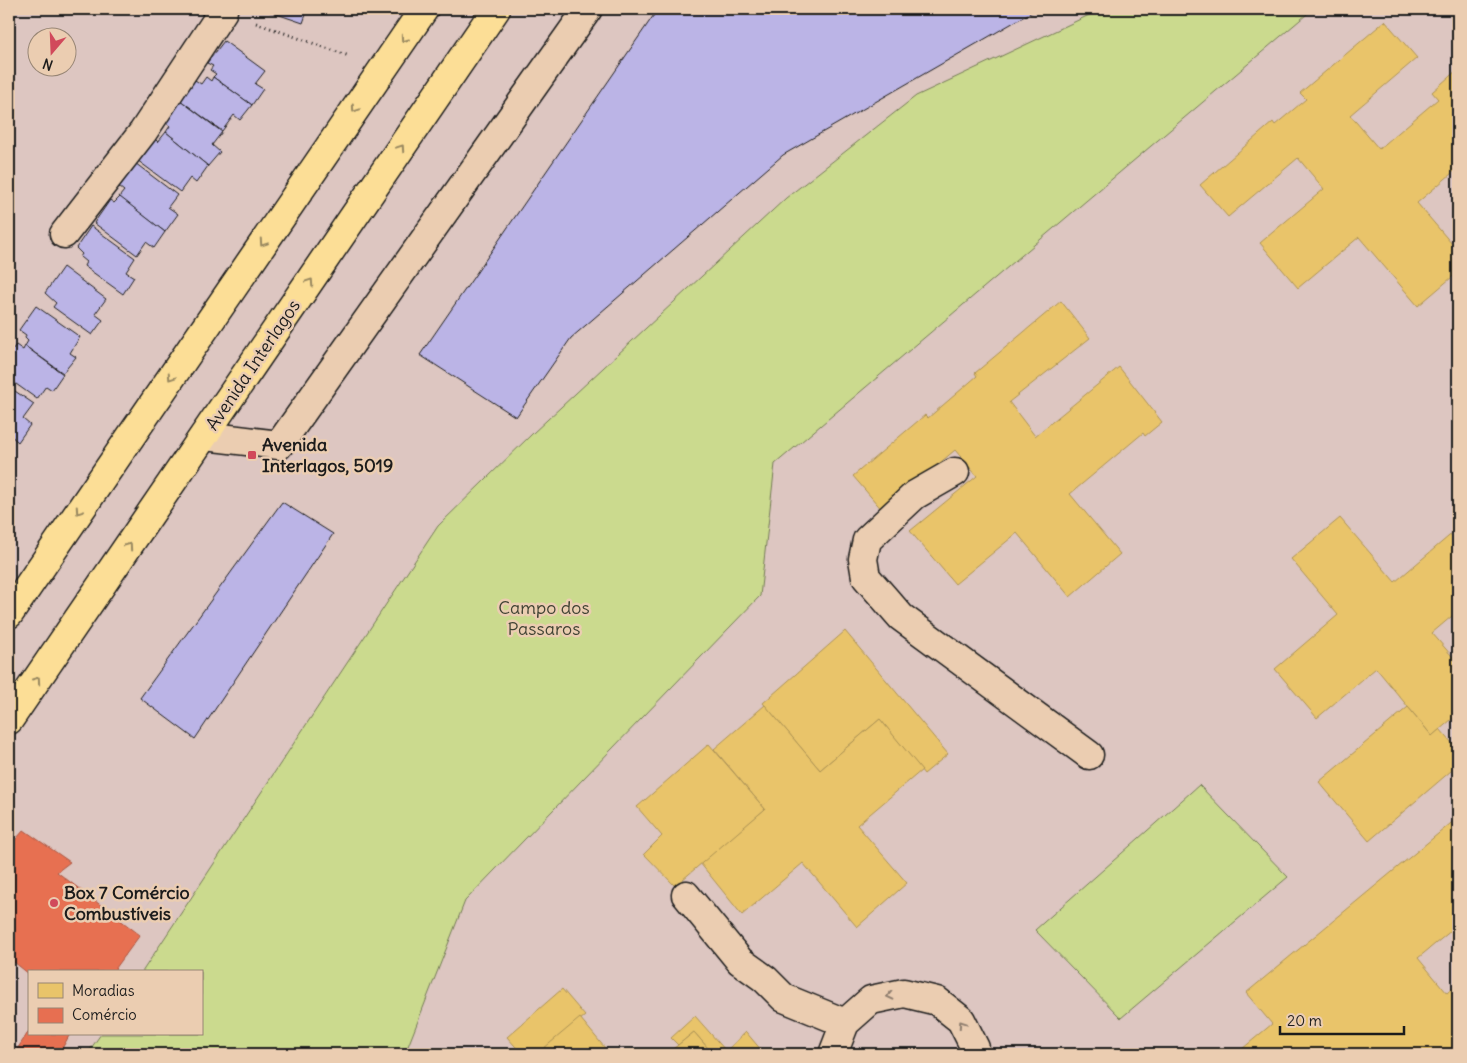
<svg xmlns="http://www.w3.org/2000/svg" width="1467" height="1063" viewBox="0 0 1467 1063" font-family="Delius,sans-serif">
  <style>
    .green { fill: #cbda8e; stroke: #747b55 }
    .homes { fill: #e9c46a; stroke: #ac9253 }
    .shops { fill: #e76f51; stroke: #aa5641 }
    .building { fill: #bbb4e6; stroke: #1c1c1c }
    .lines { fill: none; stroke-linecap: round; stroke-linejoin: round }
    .minor-casing { stroke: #1c1c1c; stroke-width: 31 }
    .major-casing { stroke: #1c1c1c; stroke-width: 31 }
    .path { stroke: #1c1c1c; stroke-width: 3; stroke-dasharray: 1 4; stroke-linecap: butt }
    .minor { stroke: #ebcdb1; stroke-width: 28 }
    .major { stroke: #fcde96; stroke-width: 28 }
    .oneway { stroke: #97875f }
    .oneway2 { stroke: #8e7d6e }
    .poi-dot { fill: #d1495b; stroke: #ebcdb1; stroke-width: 2 }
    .labels { text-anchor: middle; stroke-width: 5; stroke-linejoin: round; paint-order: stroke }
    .street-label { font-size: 18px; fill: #1c1c1c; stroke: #ebcdb1 }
    .poi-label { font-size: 18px; font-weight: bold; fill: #1c1c1c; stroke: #ebcdb1; text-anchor: start }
    .park-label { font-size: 18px; fill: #3f4233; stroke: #ebcdb1 }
  </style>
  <rect width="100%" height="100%" fill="#ddc6c1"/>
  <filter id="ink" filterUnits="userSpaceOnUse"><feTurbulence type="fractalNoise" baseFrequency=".02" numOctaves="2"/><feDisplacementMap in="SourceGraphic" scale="10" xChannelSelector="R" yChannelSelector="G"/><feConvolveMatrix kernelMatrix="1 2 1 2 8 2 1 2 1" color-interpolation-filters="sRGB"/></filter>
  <g filter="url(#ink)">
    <g class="green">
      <polygon points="1102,9 1313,9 775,464 760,596 465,901 405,1054 87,1054 101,1034 201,1034 201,972 142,972 438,526 533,433 786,198 916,96"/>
      <polygon points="1199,785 1288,877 1121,1018 1035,930"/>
    </g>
    <g class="homes">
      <polygon points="1385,21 1417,58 1350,115 1379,149 1438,99 1432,92 1458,69 1458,168 1417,203 1458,251 1458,272 1418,306 1359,237 1298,288 1260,243 1324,189 1298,158 1228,217 1200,185 1273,122 1275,125 1306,99 1300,93"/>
      <polygon points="1061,301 1090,338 1009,402 1035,436 1119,367 1162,422 1145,436 1143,433 1070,494 1120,554 1070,597 1017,533 955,584 910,531 977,476 955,450 883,511 853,476 925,415 928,418 977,376 975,373"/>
      <polygon points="1340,518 1395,582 1455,531 1458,534 1458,611 1432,633 1458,663 1458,714 1432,736 1376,668 1317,718 1275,669 1338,615 1291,559"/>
      <polygon points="845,631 948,754 924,774 880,719 820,770 763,703"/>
      <polygon points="765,705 820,770 880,719 922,770 857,825 907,883 857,927 803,863 742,915 700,863 765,809 714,749"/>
      <polygon points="1408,707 1432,736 1440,729 1458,750 1458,765 1369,841 1319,782"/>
      <polygon points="709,744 765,809 675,886 644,854 662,836 637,807"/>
      <polygon points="1456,819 1458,821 1458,925 1418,958 1447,993 1458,983 1458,1054 1236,1054 1272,1024 1246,993"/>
      <polygon points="562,989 585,1016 537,1054 522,1054 507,1037"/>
      <polygon points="695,1016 726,1051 746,1032 762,1051 758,1054 713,1054 694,1032 678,1045 671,1038"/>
      <polygon points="580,1018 610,1054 537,1054"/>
      <polygon points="694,1032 713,1054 667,1054 678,1045"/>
    </g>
    <g class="shops">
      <polygon points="24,830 70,862 57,872 140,935 113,972 29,972 29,974 9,958 9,847"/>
      <polygon points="29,1031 29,1034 70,1034 59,1054 14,1054"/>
    </g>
    <g class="building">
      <polygon points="262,9 308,9 303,23"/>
      <polygon points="658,9 1037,9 783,155 571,338 516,417 420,355"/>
      <polygon points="224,41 265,71 255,84 263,89 252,105 213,77 216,74 210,70 213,66 207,63"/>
      <polygon points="206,77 211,81 213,77 252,105 240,120 234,115 222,131 180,100 195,80 201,84"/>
      <polygon points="180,100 222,132 212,145 220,152 208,166 166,132 170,126 165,122"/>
      <polygon points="166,132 208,166 196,183 190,178 180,192 137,160 154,138 158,142"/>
      <polygon points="135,163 177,195 168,207 178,214 165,232 119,197 124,191 119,187"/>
      <polygon points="120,197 165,232 154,248 146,242 137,255 94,223 110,200 114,203"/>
      <polygon points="91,226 135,258 126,272 134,277 123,294 84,266 86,262 80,257 82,254 76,248"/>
      <polygon points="63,267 106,299 95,314 103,320 92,335 53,307 56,303 45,293"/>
      <polygon points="36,306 80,337 70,353 76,357 63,373 25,346 28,341 25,338 26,335 19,330"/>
      <polygon points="16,345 23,350 25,346 63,374 52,390 46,386 37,399 9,379 9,348 12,350"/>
      <polygon points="9,387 34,404 23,419 30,425 18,442 9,434"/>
      <polygon points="282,502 333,534 195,739 140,698"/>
    </g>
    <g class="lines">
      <g class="minor-casing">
        <g id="minor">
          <polyline points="64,234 143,132 223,11 216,9"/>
          <polyline points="205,436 279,445 588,9"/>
          <polyline points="955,472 915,495 867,540 863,559 866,577 901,617 1089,755"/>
          <polyline points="686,895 740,961 765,979 784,998 845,1023"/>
          <polyline points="833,1054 845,1023 871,1000 904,993 937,1001 961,1020 975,1048 975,1054"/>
        </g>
      </g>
      <g class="major-casing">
        <g id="major">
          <polyline points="9,614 424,9"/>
          <polyline points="9,720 496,9"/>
        </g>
      </g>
      <polyline class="path" points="256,23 349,56"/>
      <use href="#minor" class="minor"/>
      <use href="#major" class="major"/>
    </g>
    <defs><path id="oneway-chevron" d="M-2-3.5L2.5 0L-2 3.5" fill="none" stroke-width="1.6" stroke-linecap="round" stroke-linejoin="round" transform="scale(1.25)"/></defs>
    <g class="oneway">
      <use href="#oneway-chevron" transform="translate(404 39) rotate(125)"/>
      <use href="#oneway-chevron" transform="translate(355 109) rotate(124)"/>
      <use href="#oneway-chevron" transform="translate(401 148) rotate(-56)"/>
      <use href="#oneway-chevron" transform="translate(263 243) rotate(124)"/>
      <use href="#oneway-chevron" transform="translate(310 282) rotate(-56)"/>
      <use href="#oneway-chevron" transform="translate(171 377) rotate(124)"/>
      <use href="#oneway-chevron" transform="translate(79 511) rotate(124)"/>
      <use href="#oneway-chevron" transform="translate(129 546) rotate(-55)"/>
      <use href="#oneway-chevron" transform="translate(37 680) rotate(-55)"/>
    </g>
    <g class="oneway2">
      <use href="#oneway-chevron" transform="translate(890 996) rotate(167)"/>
      <use href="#oneway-chevron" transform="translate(962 1024) rotate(-124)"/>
    </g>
  </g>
  <g class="poi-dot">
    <rect x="247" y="450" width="10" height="10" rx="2.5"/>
    <circle cx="54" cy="903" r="5"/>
  </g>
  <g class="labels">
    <g class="street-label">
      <text transform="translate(253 365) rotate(-56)" y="6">Avenida Interlagos</text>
    </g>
    <g class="poi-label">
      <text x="262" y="451">Avenida<tspan x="262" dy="21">Interlagos, 5019</tspan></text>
      <text x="64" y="899">Box 7 Comércio<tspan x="64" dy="21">Combustíveis</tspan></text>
    </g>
    <g class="park-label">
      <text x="544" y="614">Campo dos<tspan x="544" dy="21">Passaros</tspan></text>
    </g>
  </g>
  <rect width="1467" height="1063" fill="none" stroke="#ebcdb1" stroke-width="30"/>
  <rect x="15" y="15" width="1437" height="1033" fill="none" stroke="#1c1c1c" stroke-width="2" filter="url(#ink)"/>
  <rect x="28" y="970" width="175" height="65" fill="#ebcdb1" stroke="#988675"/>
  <rect x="38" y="983" width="25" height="15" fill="#e9c46a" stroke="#988675"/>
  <text x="72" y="996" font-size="15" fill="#1c1c1c">Moradias</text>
  <rect x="38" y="1008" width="25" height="15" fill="#e76f51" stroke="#988675"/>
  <text x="72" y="1020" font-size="15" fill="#1c1c1c">Comércio</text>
  <g transform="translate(52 52) rotate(199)"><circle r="24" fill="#ebcdb1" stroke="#988675"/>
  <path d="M0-4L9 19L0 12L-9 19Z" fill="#d1495b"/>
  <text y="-8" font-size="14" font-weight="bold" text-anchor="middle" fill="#1c1c1c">N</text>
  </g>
  <path d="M1280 1026v8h124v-8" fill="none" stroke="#1c1c1c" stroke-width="2.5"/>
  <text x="1287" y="1026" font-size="15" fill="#1c1c1c" stroke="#ebcdb1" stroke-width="4" paint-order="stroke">20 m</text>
</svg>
